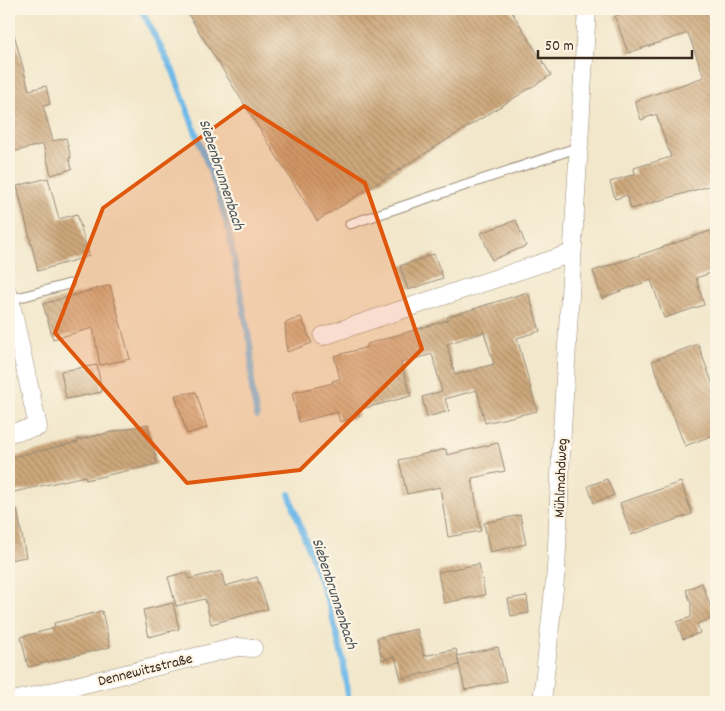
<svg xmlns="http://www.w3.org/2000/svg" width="725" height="711" viewBox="0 0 725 711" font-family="Dekko,sans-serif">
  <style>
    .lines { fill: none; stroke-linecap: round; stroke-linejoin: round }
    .stream { stroke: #6fb9e8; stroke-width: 6 }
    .building { fill: url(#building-back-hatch); fill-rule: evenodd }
    .lane-casing { stroke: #968874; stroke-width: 11 }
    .street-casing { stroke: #968874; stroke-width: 19 }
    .lane { stroke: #fff; stroke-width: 9 }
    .street { stroke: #fff; stroke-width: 18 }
    .marked { fill: #df570d; fill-opacity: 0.2; stroke: #df570d; stroke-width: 4; stroke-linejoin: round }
    .labels { text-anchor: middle; stroke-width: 4.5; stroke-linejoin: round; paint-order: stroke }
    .street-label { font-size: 15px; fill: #3b2a1e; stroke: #fcf5e5 }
    .water-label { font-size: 16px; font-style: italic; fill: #4b555b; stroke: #fcf5e5 }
  </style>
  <defs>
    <pattern id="building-back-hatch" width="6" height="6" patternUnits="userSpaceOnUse" patternTransform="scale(1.25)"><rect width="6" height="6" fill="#cda87c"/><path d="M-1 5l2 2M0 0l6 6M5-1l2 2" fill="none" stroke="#a88965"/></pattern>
  </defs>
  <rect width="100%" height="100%" fill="#fcf5e5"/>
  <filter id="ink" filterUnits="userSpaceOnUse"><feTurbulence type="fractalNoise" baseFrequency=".02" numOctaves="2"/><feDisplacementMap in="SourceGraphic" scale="10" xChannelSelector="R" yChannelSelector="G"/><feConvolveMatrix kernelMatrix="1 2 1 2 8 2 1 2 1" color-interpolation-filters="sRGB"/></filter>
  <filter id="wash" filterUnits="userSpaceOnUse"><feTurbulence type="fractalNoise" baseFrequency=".0096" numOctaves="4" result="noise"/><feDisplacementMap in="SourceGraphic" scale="20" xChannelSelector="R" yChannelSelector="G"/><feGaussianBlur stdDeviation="1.12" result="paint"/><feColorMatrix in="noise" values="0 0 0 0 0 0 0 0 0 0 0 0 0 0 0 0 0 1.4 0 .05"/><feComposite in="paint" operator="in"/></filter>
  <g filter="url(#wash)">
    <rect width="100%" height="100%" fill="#f2e7cb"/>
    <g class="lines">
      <g class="stream">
        <polyline points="141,9 173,71 218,193 229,232 251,349 252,392 257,416"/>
        <polyline points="289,494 330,608 343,660 349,702"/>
      </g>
    </g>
    <g id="blocks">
      <g class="building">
        <polygon points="185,9 510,9 551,75 317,221"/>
        <polygon points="636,9 705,9 716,41 716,184 631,209 627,195 615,199 610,182 635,174 634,168 671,157 656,114 641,120 635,101 704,77 688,33 628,53 615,16"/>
        <polygon points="14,34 29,90 46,86 50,104 43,106 53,141 66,138 71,158 69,158 72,169 51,175 43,144 9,153 9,123 16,121 9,91 9,35"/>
        <polygon points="48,178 59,219 77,214 89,256 38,271 17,186"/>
        <polygon points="516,220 526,246 492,260 481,233"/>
        <polygon points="716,229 716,271 696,278 704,305 664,318 651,280 602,298 593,271"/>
        <polygon points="434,254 443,278 408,290 400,266"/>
        <polygon points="110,285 130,359 100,365 93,328 53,339 43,304"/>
        <path d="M528 292 540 331 517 338 537 411 485 423 477 390 445 399 449 411 427 417 422 397 442 391 432 354 401 363 411 396 358 410 359 416 340 422 337 412 299 422 292 393 333 383 332 381 340 379 334 356 368 347 367 344 448 320 447 317ZM484 332 494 364 455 375 447 344Z"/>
        <polygon points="301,317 312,343 287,352 285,323"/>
        <polygon points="698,344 716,393 716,434 685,446 652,361"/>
        <polygon points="97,365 102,392 66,399 61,371"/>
        <polygon points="196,392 207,428 187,434 175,395"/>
        <polygon points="148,424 157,464 86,480 85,476 14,492 9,469 9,458 78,442 77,440"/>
        <polygon points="498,443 505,471 472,478 481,531 448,537 440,487 407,494 399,460 446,449 447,455"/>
        <polygon points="607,479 614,495 594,503 588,486"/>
        <polygon points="681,482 692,514 631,535 620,503"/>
        <polygon points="17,509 26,557 9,560 9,510"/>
        <polygon points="520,515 526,544 490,552 484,523"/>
        <polygon points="479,564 485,595 444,603 438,572"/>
        <polygon points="221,571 225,586 257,577 268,609 211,624 205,599 176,606 168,577 187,572 189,579"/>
        <polygon points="702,583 714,617 697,624 700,633 683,639 677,622 691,617 691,603 686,590"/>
        <polygon points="527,596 529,613 511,616 508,599"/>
        <polygon points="173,603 179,629 149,637 143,610"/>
        <polygon points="102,611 110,647 28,667 21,637 55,628 54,623"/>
        <polygon points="417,629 424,656 456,649 459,665 401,679 395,657 382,660 377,638"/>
        <polygon points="498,647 506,681 465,690 457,656"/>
      </g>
    </g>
  </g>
  <g filter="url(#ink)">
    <use href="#blocks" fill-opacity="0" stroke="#968874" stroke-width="1"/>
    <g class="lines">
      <g class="lane-casing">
        <g id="lane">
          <polyline points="350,224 579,147"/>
          <polyline points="10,300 69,284"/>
        </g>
      </g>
      <g class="street-casing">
        <g id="street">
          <polyline points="9,295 38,427 9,433"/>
          <polyline points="323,336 572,253"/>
          <polyline points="9,702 237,647 253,648"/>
          <polyline points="542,702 556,570 562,430 587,9"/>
        </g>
      </g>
      <use href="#lane" class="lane"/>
      <use href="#street" class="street"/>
    </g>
  </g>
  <path class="marked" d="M244 106 365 183 422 349 300 470 187 483 55 333 103 208Z"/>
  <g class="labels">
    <g class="street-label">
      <text transform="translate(560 478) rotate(-88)" y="5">Mühlmahdweg</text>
      <text transform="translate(145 669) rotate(-14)" y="5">Dennewitzstraße</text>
    </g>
    <g class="water-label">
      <text transform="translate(223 174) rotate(72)" y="6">Siebenbrunnenbach</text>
      <text transform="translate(336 593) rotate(72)" y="6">Siebenbrunnenbach</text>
    </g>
  </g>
  <rect width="725" height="711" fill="none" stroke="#fcf5e5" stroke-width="30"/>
  <path d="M538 50v8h154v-8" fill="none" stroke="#3b2a1e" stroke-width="2.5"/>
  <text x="545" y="50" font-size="15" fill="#3b2a1e" stroke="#fcf5e5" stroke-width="4" paint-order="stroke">50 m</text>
</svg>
